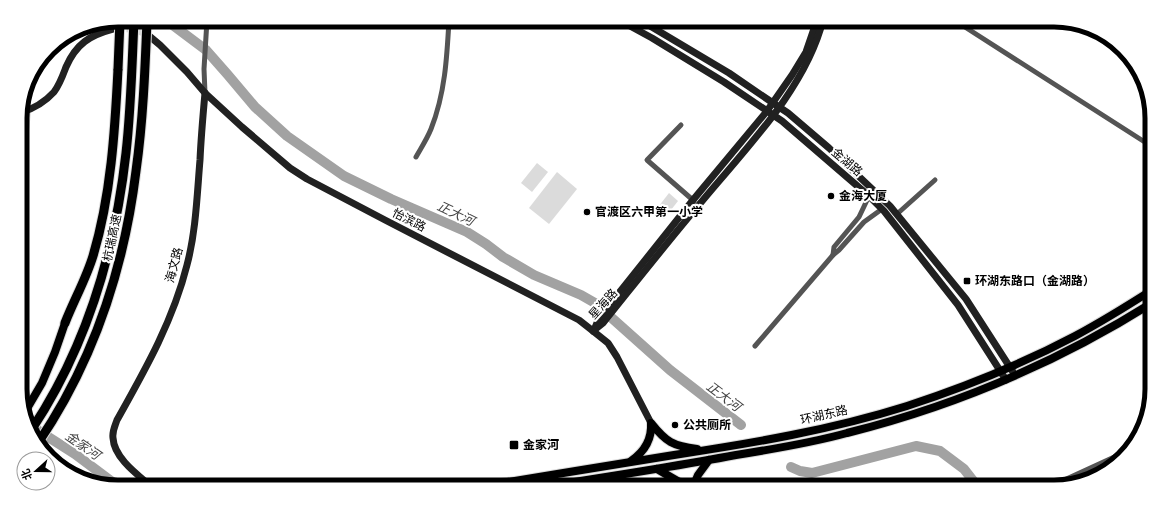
<svg xmlns="http://www.w3.org/2000/svg" width="1172" height="507" viewBox="0 0 1172 507" font-family="Rubik,'Noto Sans SC',sans-serif">
  <style>
    .green { fill: #dbdbdb }
    .water { fill: #a2a2a2 }
    .lines { fill: none; stroke-linecap: round; stroke-linejoin: round }
    .river { stroke: #a2a2a2; stroke-width: 10 }
    .secondary-tunnel { stroke: #d9d9d9; stroke-width: 7; stroke-dasharray: 7 3.5; stroke-linecap: butt }
    .primary-casing { stroke: #dbdbdb; stroke-width: 10 }
    .highway-casing { stroke: #dbdbdb; stroke-width: 11 }
    .street { stroke: #545454; stroke-width: 5 }
    .secondary { stroke: #212121; stroke-width: 7 }
    .primary { stroke: #000; stroke-width: 8 }
    .highway { stroke: #000; stroke-width: 9 }
    .highway-bridge-casing { stroke: #dbdbdb; stroke-width: 11; stroke-linecap: butt }
    .highway-bridge { stroke: #000; stroke-width: 9 }
    .poi-dot { fill: #000; stroke: #fff; stroke-width: 1.5 }
    .labels { text-anchor: middle; stroke-width: 4; stroke-linejoin: round; paint-order: stroke }
    .street-label { font-size: 12px; fill: #000; stroke: #fff }
    .poi-label { font-size: 12px; font-weight: bold; fill: #000; stroke: #fff; text-anchor: start }
    .water-label { font-size: 13px; font-style: italic; fill: #434343; stroke: #fff }
    .rim { fill: none; stroke: #000; stroke-width: 5 }
  </style>
  <rect width="100%" height="100%" fill="#fff"/>
  <g class="green">
    <polygon points="31,112 29,131 20,155 20,117"/>
    <polygon points="537,163 548,172 532,192 521,183"/>
    <polygon points="557,172 577,189 549,224 529,208"/>
    <polygon points="669,193 678,201 664,219 655,211"/>
  </g>
  <polygon class="water" points="1083,26 1092,27 1132,58 1136,69"/>
  <g class="lines">
    <g class="river">
      <polyline points="166,20 206,50 228,75 255,107 287,136 344,176 391,199 467,232 486,244 503,257 534,275 581,295 595,303 670,370 741,425"/>
      <polyline points="31,426 75,454 119,487"/>
      <polyline points="791,467 800,471 812,473 916,446 940,451 964,469 978,487"/>
    </g>
    <path class="secondary-tunnel" d="M116 29C130 28 135 29 148 35"/>
    <g class="primary-casing">
      <g id="primary">
        <polyline points="25,412 42,383 55,352 65,323"/>
        <path d="M631 461C644 452 652 439 651 423 666 442 673 446 697 449"/>
        <polyline points="657,469 681,483 684,487"/>
        <path d="M477 487C543 476 608 466 674 455 753 443 831 430 907 406 965 387 1022 364 1075 336 1101 322 1127 306 1152 290"/>
        <path d="M542 487C607 477 672 467 736 455 774 449 811 443 847 433 955 406 1058 362 1152 303"/>
        <polyline points="693,487 698,475 709,460"/>
      </g>
    </g>
    <g class="highway-casing">
      <path id="highway" d="M65 323C74 300 86 279 93 256 111 196 115 130 118 69"/>
    </g>
    <g class="street">
      <polyline points="954,20 1151,146"/>
      <polyline points="205,93 204,69 207,20"/>
      <polyline points="681,125 647,160 694,201"/>
      <path d="M416 157C421 148 427 139 431 129 445 94 447 57 449 20"/>
      <polyline points="897,214 935,180"/>
      <polyline points="833,255 834,247 859,217 869,196"/>
      <polyline points="755,346 833,255 839,250 864,222 882,209"/>
      <polyline points="1049,487 1123,453"/>
    </g>
    <g class="secondary">
      <polyline points="619,20 652,38 724,82 782,121 869,196 884,211 958,305 1006,380"/>
      <polyline points="640,20 729,73 773,103 788,113 829,148 890,206 966,299 1013,372"/>
      <polyline points="148,35 160,45 187,72 205,93 242,127 290,168 307,179 385,220 579,320 593,331 608,343 617,357 651,423"/>
      <path d="M20 113C33 109 45 102 54 92 60 84 63 75 66 67 76 44 90 35 113 29"/>
      <polyline points="594,330 599,318 693,200 767,111 792,75 806,52 817,20"/>
      <path d="M593 331 603 323C636 282 669 240 703 200 747 147 806 88 823 20"/>
      <path d="M152 487C138 475 114 458 113 438 112 431 115 426 117 420 145 370 173 321 187 265 196 231 197 195 200 160 201 137 203 115 205 93"/>
    </g>
    <use href="#primary" class="primary"/>
    <use href="#highway" class="highway"/>
    <g class="highway-bridge-casing">
      <g id="highway-bridge">
        <polyline points="118,69 120,20"/>
        <path d="M32 429C87 346 115 251 126 153 131 109 132 64 134 20"/>
        <path d="M38 443C93 362 124 269 136 171 143 121 145 71 147 20"/>
      </g>
    </g>
    <use href="#highway-bridge" class="highway-bridge"/>
  </g>
  <g class="poi-dot">
    <circle cx="831" cy="196" r="4"/>
    <circle cx="587" cy="212" r="4"/>
    <rect x="963" y="277" width="8" height="8" rx="2"/>
    <circle cx="675" cy="425" r="4"/>
    <rect x="509" y="440" width="10" height="10" rx="2"/>
  </g>
  <g class="labels">
    <g class="street-label">
      <text transform="translate(847 162) rotate(40)" y="4">金湖路</text>
      <text transform="translate(409 220) rotate(27)" y="4">怡滨路</text>
      <text transform="translate(112 238) rotate(-78)" y="4">杭瑞高速</text>
      <text transform="translate(174 265) rotate(-75)" y="4">海文路</text>
      <text transform="translate(603 304) rotate(-48)" y="4">星海路</text>
      <text transform="translate(824 415) rotate(-13)" y="4">环湖东路</text>
    </g>
    <g class="poi-label">
      <text x="839" y="200">金海大厦</text>
      <text x="595" y="216">官渡区六甲第一小学</text>
      <text x="975" y="285">环湖东路口（金湖路）</text>
      <text x="683" y="429">公共厕所</text>
      <text x="523" y="449">金家河</text>
    </g>
    <g class="water-label">
      <text transform="translate(456 213) rotate(26)" y="5">正大河</text>
      <text transform="translate(724 396) rotate(37)" y="5">正大河</text>
      <text transform="translate(83 445) rotate(35)" y="5">金家河</text>
    </g>
  </g>
  <path d="M0 0H1172V507H0ZM118 27H1054A91 91 0 0 1 1145 118V389A91 91 0 0 1 1054 480H118A91 91 0 0 1 27 389V118A91 91 0 0 1 118 27Z" fill="#fff" fill-rule="evenodd"/>
  <path class="rim" d="M118 27H1054A91 91 0 0 1 1145 118V389A91 91 0 0 1 1054 480H118A91 91 0 0 1 27 389V118A91 91 0 0 1 118 27Z"/>
  <g transform="translate(36 471) rotate(249)"><circle r="19" fill="#ffffff" stroke="#999999"/>
  <path d="M0-3L7 15L0 10L-7 15Z" fill="#000000"/>
  <text y="-6" font-size="11" font-weight="bold" text-anchor="middle" fill="#000000">北</text>
  </g>
</svg>
